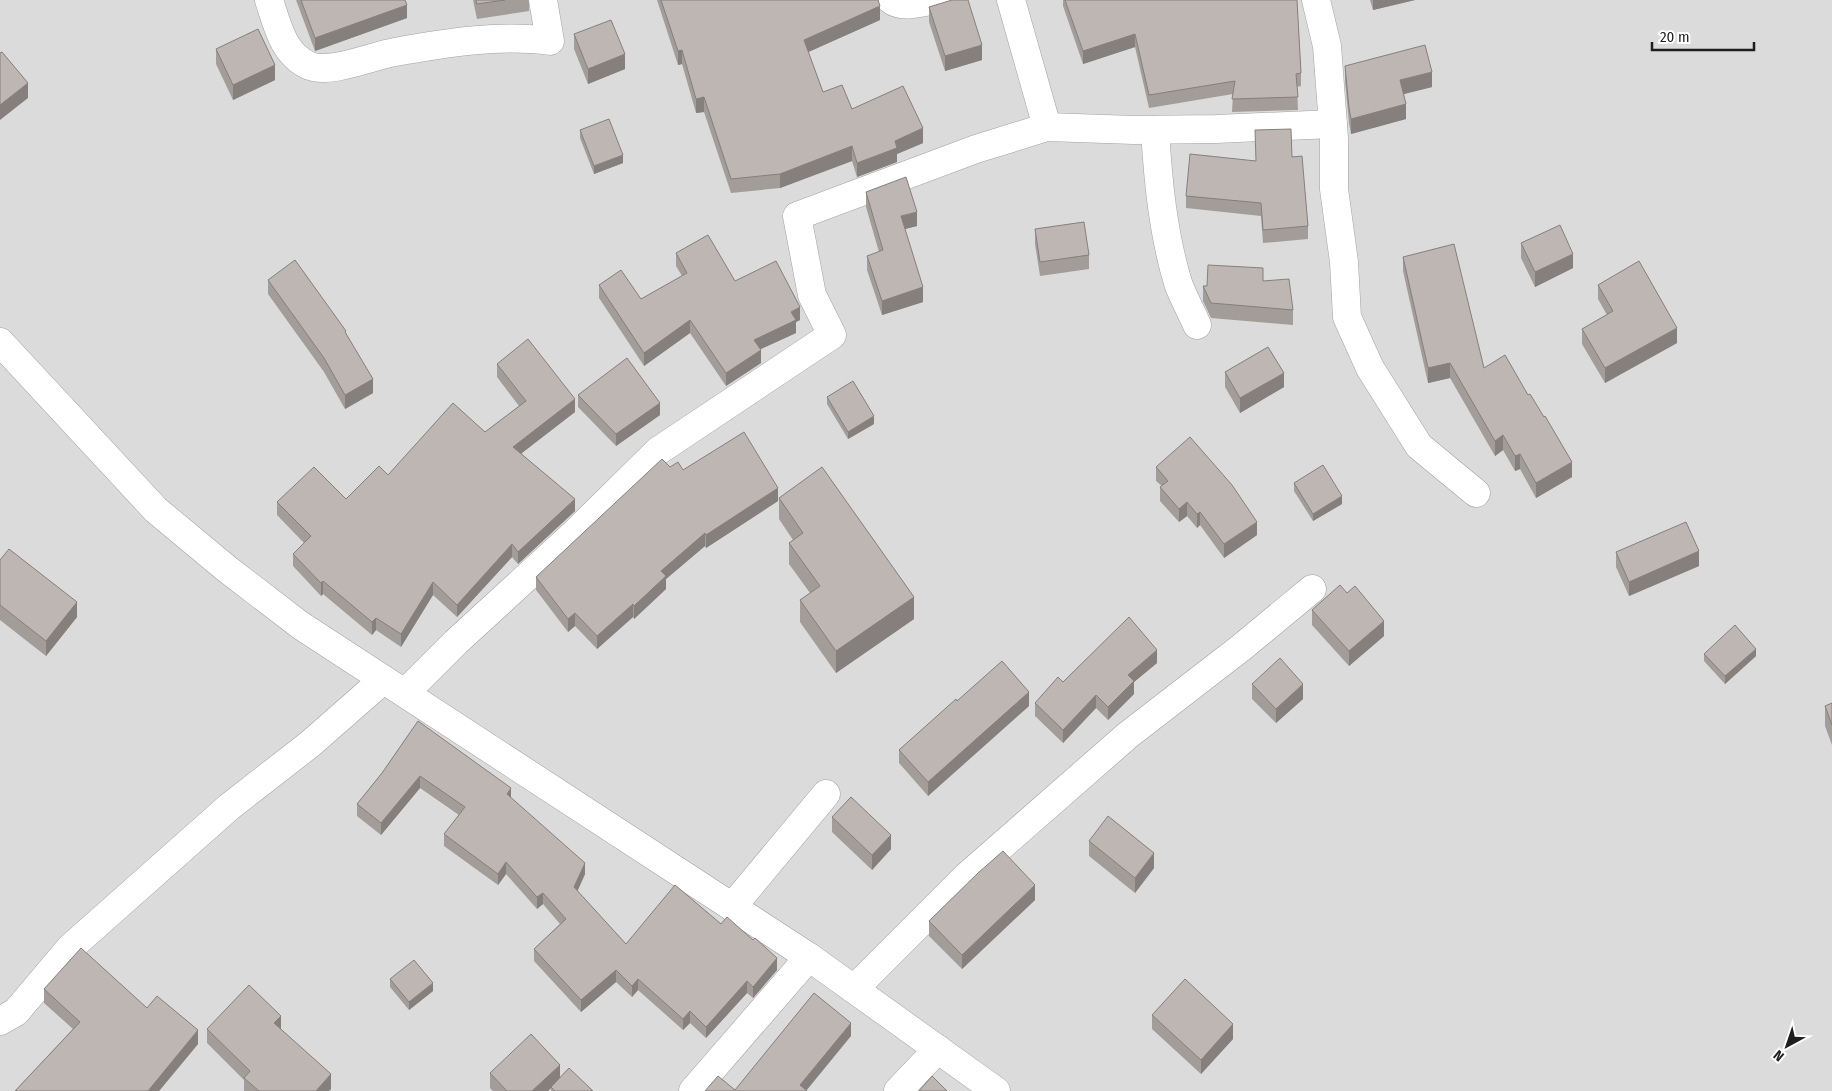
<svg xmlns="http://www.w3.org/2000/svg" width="1832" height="1091" viewBox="0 0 1832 1091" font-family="'Fira Sans Condensed',sans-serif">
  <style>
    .residential { fill: #dcdbdb }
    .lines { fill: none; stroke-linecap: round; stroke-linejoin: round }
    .street-casing { stroke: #a2a2a2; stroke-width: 29 }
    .street { stroke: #fff; stroke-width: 28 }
    .wall { fill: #a39d99 }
    .shaded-wall { fill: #857f7d }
    .building { fill: #beb6b2; stroke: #857f7d }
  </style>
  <rect width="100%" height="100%" fill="#eeeae5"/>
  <rect class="residential" x="0" y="0" width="1832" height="1091"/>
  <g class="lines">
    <g class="street-casing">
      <g id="street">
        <path d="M269 0C277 24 283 55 310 66 331 74 372 56 395 52 445 43 499 34 550 41L543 0"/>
        <path d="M891 0C902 9 924 2 936 0"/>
        <polyline points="1011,0 1047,127"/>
        <polyline points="1316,0 1327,46 1334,138 1334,189 1344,262 1347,317 1370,368 1419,446 1476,493"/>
        <path d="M1155 130C1158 181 1163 233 1178 283 1183 297 1191 311 1197 325"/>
        <polyline points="0,342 156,510 227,569 300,625 809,957 996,1091"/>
        <polyline points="407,694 410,688 456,642 576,532 658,451 832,335 812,295 797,216 976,149 1047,127 1134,130 1216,129 1333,124"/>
        <polyline points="732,907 826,794"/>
        <polyline points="854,989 967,876 1128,735 1242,647 1312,589"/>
        <polyline points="0,1021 16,1012 70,948 229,807 310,744 383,680"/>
        <polyline points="693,1091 809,957"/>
        <polyline points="898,1091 938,1049"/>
      </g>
    </g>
    <use href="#street" class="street"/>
  </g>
  <g class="wall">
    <polygon points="296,0 405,0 407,18 315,51"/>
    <polygon points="473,0 529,0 529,11 477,19"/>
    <polygon points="657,0 878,0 880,20 808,52 823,92 852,109 923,143 897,154 897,162 857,177 852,161 780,188 731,193 704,112 696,113 682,64 678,65"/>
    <polygon points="1063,0 1297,0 1301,73 1301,86 1297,87 1298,110 1232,112 1233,94 1149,108 1135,47 1083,64 1063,6"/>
    <polygon points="1370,0 1415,0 1373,10"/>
    <polygon points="929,7 982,60 945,71 929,22"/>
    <polygon points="574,34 625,69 588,84 574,49"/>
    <polygon points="216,49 275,80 233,100 216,64"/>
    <polygon points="1345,66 1432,87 1404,94 1406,119 1351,134 1349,123 1345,81"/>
    <polygon points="580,130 623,163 594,174 580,138"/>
    <polygon points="1292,157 1308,226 1308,239 1263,243 1261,216 1186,208 1186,196 1256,161"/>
    <polygon points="866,192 917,226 905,229 923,302 882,315 867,270 867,256 879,252 866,207"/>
    <polygon points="1035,229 1089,255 1089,269 1040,276 1035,244"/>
    <polygon points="1521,243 1573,268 1535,287 1521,258"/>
    <polygon points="676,253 735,281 800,320 796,322 796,333 761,349 761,363 726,386 690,333 644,366 599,298 599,285 641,299 682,276 676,266"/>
    <polygon points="1403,257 1484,368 1528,395 1572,477 1536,498 1520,469 1515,471 1503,450 1495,456 1450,378 1428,383 1403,271"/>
    <polygon points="268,280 346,334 373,393 345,409 324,372 268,294"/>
    <polygon points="1263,281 1293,310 1293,325 1211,318 1203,301 1203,286"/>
    <polygon points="1598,285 1677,343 1605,383 1582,344 1582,329 1607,315 1598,299"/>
    <polygon points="497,364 575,412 521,453 575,511 518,564 512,557 457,617 433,595 401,647 376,630 372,635 323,594 321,596 293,566 293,554 304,543 277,515 277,502 346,499 388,475 485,432 519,406 497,377"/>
    <polygon points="1225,372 1284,387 1240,413 1225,387"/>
    <polygon points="578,395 660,415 616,446 578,407"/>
    <polygon points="827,397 874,424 848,439 827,404"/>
    <polygon points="670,467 683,470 778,501 706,548 705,546 666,579 666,589 634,619 633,617 597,649 575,626 568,632 536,590 536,577"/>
    <polygon points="1156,467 1257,535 1224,558 1200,525 1197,528 1187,516 1179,522 1160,501 1160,487 1162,486 1156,481"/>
    <polygon points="1294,483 1342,504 1313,521 1294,491"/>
    <polygon points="779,498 914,619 836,673 800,622 800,600 810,593 789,564 789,543 793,540 779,519"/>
    <polygon points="1616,552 1699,566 1629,596 1616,567"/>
    <polygon points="0,560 77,617 46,656 0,620"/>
    <polygon points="1312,610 1384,636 1349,666 1312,625"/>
    <polygon points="1704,654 1756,656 1725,684 1704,661"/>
    <polygon points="1157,663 1134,682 1134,694 1108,720 1096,708 1063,743 1035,716 1035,703 1063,682"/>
    <polygon points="1252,684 1303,699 1276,723 1252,699"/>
    <polygon points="957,701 1029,706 928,796 899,763 899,750"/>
    <polygon points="1832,703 1832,745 1825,726 1825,706"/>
    <polygon points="418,721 511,798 585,874 577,891 626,944 721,924 777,970 753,998 747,993 706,1038 690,1023 683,1030 638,990 632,997 616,982 581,1012 534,961 534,949 560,924 543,904 537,909 506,874 498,885 444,846 444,834 459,815 420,788 381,835 357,816 357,804 382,773"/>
    <polygon points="832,817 891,849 872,870 832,832"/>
    <polygon points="1089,841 1154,868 1135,893 1089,856"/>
    <polygon points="1035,900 962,969 929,936 929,921"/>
    <polygon points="390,979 433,991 409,1010 390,987"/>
    <polygon points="44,989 147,1008 198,1044 159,1091 15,1091 73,1029 44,1003"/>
    <polygon points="1152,1015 1233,1039 1201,1074 1152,1029"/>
    <polygon points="207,1029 281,1029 331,1089 329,1091 244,1091 244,1080 207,1043"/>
    <polygon points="490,1073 560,1078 593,1091 551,1091 551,1088 548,1091 493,1091 490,1088"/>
  </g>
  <g class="shaded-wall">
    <polygon points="1373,0 1415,0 1373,10"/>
    <polygon points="407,5 407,18 315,51 315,38"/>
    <polygon points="880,6 880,20 804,54 804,40"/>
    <polygon points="1135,34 1135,47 1083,64 1083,51"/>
    <polygon points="982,45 982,60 945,71 945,56"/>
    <polygon points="682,50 682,64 678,65 678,51"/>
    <polygon points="625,54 625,69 588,84 588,69"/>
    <polygon points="275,65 275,80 233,100 233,85"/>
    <polygon points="1432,72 1432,87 1400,95 1400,80"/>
    <polygon points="28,83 28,98 0,120 0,105"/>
    <polygon points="704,97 704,112 696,113 696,99"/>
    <polygon points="1406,104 1406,119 1351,134 1351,119"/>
    <polygon points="923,128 923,143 897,154 897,162 857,177 857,163 895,141"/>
    <polygon points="852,146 852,161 780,188 780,174"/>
    <polygon points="623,155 623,163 594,174 594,166"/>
    <polygon points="917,212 917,226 901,230 901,216"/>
    <polygon points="1573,254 1573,268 1535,287 1535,272"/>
    <polygon points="923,287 923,302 882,315 882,301"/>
    <polygon points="800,307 800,320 796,322 796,333 754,352 754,340 791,312"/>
    <polygon points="690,320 690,333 644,366 644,353"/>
    <polygon points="1677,328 1677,343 1605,383 1605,368"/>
    <polygon points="761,350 761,363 726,386 726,373"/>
    <polygon points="1450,363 1450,378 1428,383 1428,368"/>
    <polygon points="1284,373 1284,387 1240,413 1240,398"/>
    <polygon points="373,379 373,393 345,409 345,395"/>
    <polygon points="575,399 575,412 513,460 513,447"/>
    <polygon points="660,403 660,415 616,446 616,434"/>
    <polygon points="874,416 874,424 848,439 848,432"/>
    <polygon points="1503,435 1503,450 1495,456 1495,441"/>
    <polygon points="1520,454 1520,469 1515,471 1515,456"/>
    <polygon points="1572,462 1572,477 1536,498 1536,483"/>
    <polygon points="778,488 778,501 706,548 706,535"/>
    <polygon points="1342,496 1342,504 1313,521 1313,514"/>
    <polygon points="575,499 575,511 518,564 518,552"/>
    <polygon points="1187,502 1187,516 1179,522 1179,509"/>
    <polygon points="1200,512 1200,525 1197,528 1197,514"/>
    <polygon points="1257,522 1257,535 1224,558 1224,544"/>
    <polygon points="705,533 705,546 666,579 666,589 634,619 634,606 661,571"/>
    <polygon points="512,544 512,557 457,617 457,605"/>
    <polygon points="1699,551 1699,566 1629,596 1629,582"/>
    <polygon points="323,581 323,594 321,596 321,583"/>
    <polygon points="433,582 433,595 401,647 401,634"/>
    <polygon points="914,597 914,619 836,673 836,651"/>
    <polygon points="77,602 77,617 46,656 46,641"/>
    <polygon points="633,604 633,617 597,649 597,636"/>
    <polygon points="575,613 575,626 568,632 568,619"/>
    <polygon points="376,618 376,630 372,635 372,622"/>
    <polygon points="1384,621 1384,636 1349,666 1349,651"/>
    <polygon points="1756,649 1756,656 1725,684 1725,676"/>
    <polygon points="1157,650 1157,663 1134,682 1134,694 1108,720 1108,707 1128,675"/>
    <polygon points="1303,684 1303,699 1276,723 1276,709"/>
    <polygon points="1029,692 1029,706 928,796 928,782"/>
    <polygon points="1096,695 1096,708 1063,743 1063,730"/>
    <polygon points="420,776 420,788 381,835 381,823"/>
    <polygon points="511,788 511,800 507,794"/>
    <polygon points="891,835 891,849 872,870 872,855"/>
    <polygon points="1154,853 1154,868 1135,893 1135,878"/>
    <polygon points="506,862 506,874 498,885 498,874"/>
    <polygon points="585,863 585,874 574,899 574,887"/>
    <polygon points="1035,885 1035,900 962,969 962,955"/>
    <polygon points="543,893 543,904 537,909 537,897"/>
    <polygon points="777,958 777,970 753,998 753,987"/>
    <polygon points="616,970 616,982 581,1012 581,1000"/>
    <polygon points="638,979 638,990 632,997 632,986"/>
    <polygon points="747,981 747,993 706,1038 706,1027"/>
    <polygon points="433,983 433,991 409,1010 409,1002"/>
    <polygon points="690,1011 690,1023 683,1030 683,1019"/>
    <polygon points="281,1016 281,1031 274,1023"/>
    <polygon points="851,1023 851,1036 806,1091 800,1085"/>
    <polygon points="1233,1024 1233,1039 1201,1074 1201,1060"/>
    <polygon points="198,1030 198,1044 159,1091 148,1091"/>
    <polygon points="560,1065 560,1080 548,1091 532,1091"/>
    <polygon points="331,1074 331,1089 329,1091 316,1091"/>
  </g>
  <g class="building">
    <polygon points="301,0 405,0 407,5 315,38"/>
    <polygon points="476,0 505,0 477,4"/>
    <polygon points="661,0 878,0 880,6 804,40 823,92 842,85 852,109 903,86 923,128 895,141 897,148 857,163 852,146 780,174 731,179 704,97 696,99 682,50 678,51"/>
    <polygon points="952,0 968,0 982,45 945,56 929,7"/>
    <polygon points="1065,0 1297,0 1301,73 1296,74 1298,97 1232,99 1235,81 1149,95 1135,34 1083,51"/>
    <polygon points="611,20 625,54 588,69 574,34"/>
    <polygon points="258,29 275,65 233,85 216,49"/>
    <polygon points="1425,45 1432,72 1400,80 1406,104 1351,119 1349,108 1345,66"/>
    <polygon points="2,52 28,83 0,105 0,53"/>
    <polygon points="609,119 623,155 594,166 580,130"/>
    <polygon points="1291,129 1292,157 1302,156 1308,226 1263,230 1261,203 1186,196 1190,154 1256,161 1255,130"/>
    <polygon points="906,177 917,212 901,216 923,287 882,301 867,256 883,250 866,192"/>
    <polygon points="1084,222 1089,255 1040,262 1035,229"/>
    <polygon points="1560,225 1573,254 1535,272 1521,243"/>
    <polygon points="708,235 735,281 776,261 800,307 791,312 796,320 754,340 761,350 726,373 690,320 644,353 599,285 621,270 641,299 687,273 676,253"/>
    <polygon points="1454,244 1484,368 1505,355 1528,395 1530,394 1544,417 1545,416 1572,462 1536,483 1520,454 1515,456 1503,435 1495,441 1450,363 1428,368 1403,257"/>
    <polygon points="295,260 346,331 345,332 373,379 345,395 324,358 268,280"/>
    <polygon points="1639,261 1677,328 1605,368 1582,329 1613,311 1598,285"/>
    <polygon points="1208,265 1263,268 1263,281 1289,279 1293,310 1211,303 1203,286 1207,286"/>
    <polygon points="528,339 575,399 513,447 575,499 518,552 512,544 457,605 433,582 401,634 376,618 372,622 323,581 321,583 293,554 311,536 277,502 314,467 346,499 379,466 388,475 453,403 485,432 526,401 497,364"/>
    <polygon points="1268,347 1284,373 1240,398 1225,372"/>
    <polygon points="627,358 660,403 616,434 578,395"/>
    <polygon points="853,381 874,416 848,432 827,397"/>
    <polygon points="744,432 778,488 706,535 705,533 661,571 666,576 634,606 633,604 597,636 575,613 568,619 536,577 662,459 670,467 678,462 683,470"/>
    <polygon points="1190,437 1232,485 1257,522 1224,544 1200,512 1197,514 1187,502 1179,509 1160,487 1168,481 1156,467"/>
    <polygon points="1323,465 1342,496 1313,514 1294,483"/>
    <polygon points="822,467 914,597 836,651 800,600 820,586 789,543 803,533 779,498"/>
    <polygon points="1686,522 1699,551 1629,582 1616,552"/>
    <polygon points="9,549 77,602 46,641 0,605 0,560"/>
    <polygon points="1340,585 1347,593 1355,586 1384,621 1349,651 1312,610"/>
    <polygon points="1129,617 1157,650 1128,675 1134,681 1108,707 1096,695 1063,730 1035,703 1058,677 1063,682"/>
    <polygon points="1735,625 1756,649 1725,676 1704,654"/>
    <polygon points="1280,658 1303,684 1276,709 1252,684"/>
    <polygon points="1002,661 1029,692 928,782 899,750 956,699 957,701"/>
    <polygon points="1832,703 1832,725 1825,706"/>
    <polygon points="418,721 511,788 507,794 585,863 574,887 626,944 675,885 721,924 727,917 753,940 755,938 777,958 753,987 747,981 706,1027 690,1011 683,1019 638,979 632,986 616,970 581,1000 534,949 566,919 543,893 537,897 506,862 498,874 444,834 465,807 420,776 381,823 357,804 382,773"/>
    <polygon points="851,797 891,835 872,855 832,817"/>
    <polygon points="1108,816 1154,853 1135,878 1089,841"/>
    <polygon points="1003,851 1035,885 962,955 929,921 978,873"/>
    <polygon points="81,948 147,1008 157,996 198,1030 148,1091 15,1091 80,1022 44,989"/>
    <polygon points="414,960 433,983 409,1002 390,979"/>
    <polygon points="1185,979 1233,1024 1201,1060 1152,1015"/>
    <polygon points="249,985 281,1016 274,1023 331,1074 316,1091 259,1091 244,1078 250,1071 207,1029"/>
    <polygon points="814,993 851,1023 800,1085 807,1091 705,1091 718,1076 735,1090"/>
    <polygon points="531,1034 560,1065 532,1091 507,1091 490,1073"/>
    <polygon points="569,1068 593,1091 555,1091 551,1087"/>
    <polygon points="932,1076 947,1091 919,1091"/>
  </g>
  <g transform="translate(1787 1046) rotate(220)" stroke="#ffffff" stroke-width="4" paint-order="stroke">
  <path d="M0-4L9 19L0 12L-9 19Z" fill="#1e1e1e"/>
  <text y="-8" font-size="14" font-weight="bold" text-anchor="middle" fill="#1e1e1e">N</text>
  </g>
  <path d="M1652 42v8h102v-8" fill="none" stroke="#1e1e1e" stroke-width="2.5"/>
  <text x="1660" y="42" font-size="15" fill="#1e1e1e" stroke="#ffffff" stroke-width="4" paint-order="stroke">20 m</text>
</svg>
